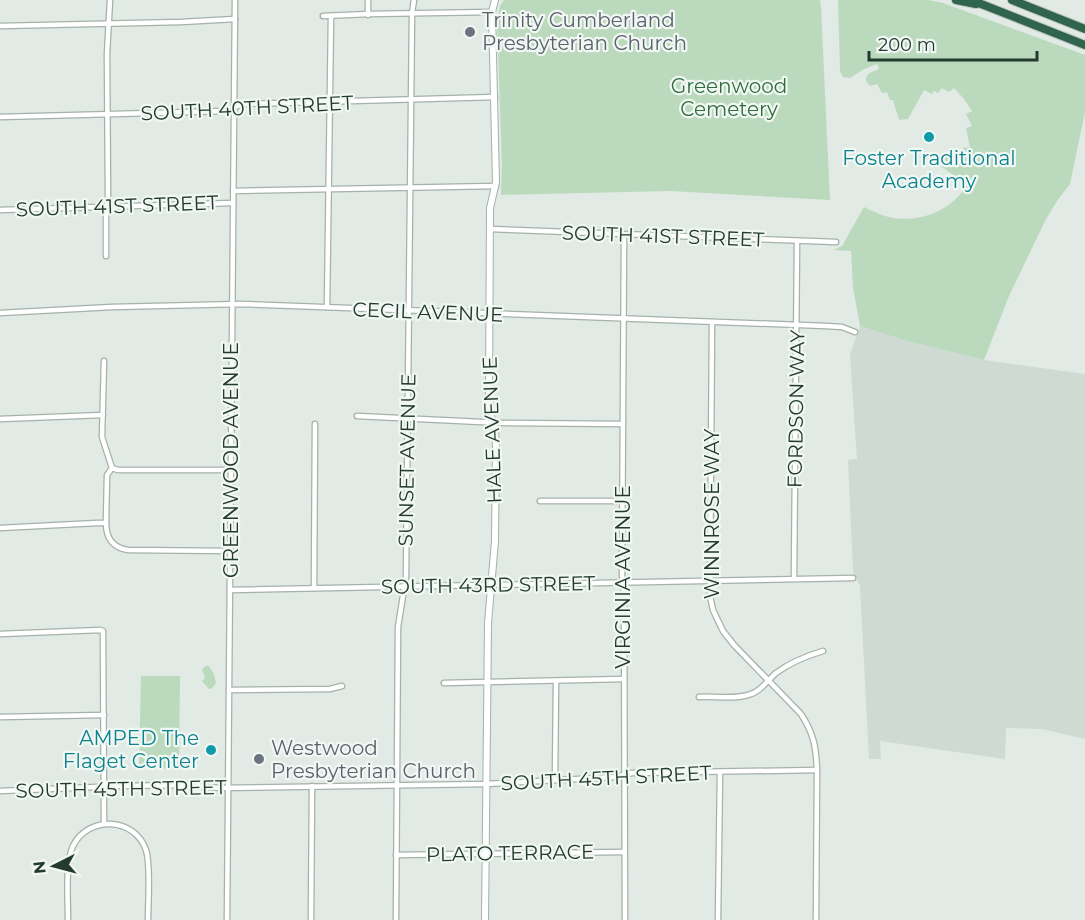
<svg xmlns="http://www.w3.org/2000/svg" width="1085" height="920" viewBox="0 0 1085 920" font-family="Montserrat,sans-serif">
  <style>
    .built { fill: #cfdad3 }
    .green { fill: #bbdabd }
    .lines { fill: none; stroke-linecap: round; stroke-linejoin: round }
    .minor-casing { stroke: #a4b2aa; stroke-width: 7 }
    .tertiary-casing { stroke: #a4b2aa; stroke-width: 8 }
    .motorway-casing { stroke: #c1c8c5; stroke-width: 10 }
    .minor { stroke: #fff; stroke-width: 4.5 }
    .tertiary { stroke: #fff; stroke-width: 6 }
    .motorway { stroke: #30644e; stroke-width: 8 }
    .worship-dot { fill: #6b7280; stroke: #f1f7f3; stroke-width: 2 }
    .culture-dot { fill: #0f9aa8; stroke: #f1f7f3; stroke-width: 2 }
    .labels { text-anchor: middle; stroke-width: 4.5; stroke-linejoin: round; paint-order: stroke }
    .worship-label { font-size: 20px; fill: #5b616d; stroke: #f1f7f3; text-anchor: start }
    .park-label { font-size: 20px; fill: #2f6e3b; stroke: #f1f7f3 }
    .street-label { font-size: 20px; fill: #223a2f; stroke: #f1f7f3 }
    .culture-label { font-size: 20px; fill: #0d838f; stroke: #f1f7f3 }
  </style>
  <rect width="100%" height="100%" fill="#e1eae4"/>
  <polygon class="built" points="860,326 907,341 984,360 1085,374 1085,739 1042,729 1006,728 1005,759 880,741 881,759 869,759 860,586 853,571 848,460 857,459 850,355"/>
  <g class="green">
    <polygon points="504,0 820,0 821,8 830,200 670,191 501,195 502,165 497,20 500,6"/>
    <path d="M838 0H929L943 3 1085 55V112L1070 184 1057 201 1046 219 1009 296 984 360 907 341 860 326 853 288 851 251 834 250 842 246 864 207C871 210 878 214 885 216 916 225 951 212 967 185L931 159 930 157H963V148L970 147 966 128 972 126 966 114 972 111 964 99 954 88 949 92 942 88 938 93 934 91 932 94 924 90 908 119 899 120 893 100H890L887 92 882 93 877 84 870 86 866 81C865 73 873 72 879 69L877 64 864 69 850 78 843 77 840 71Z"/>
    <polygon points="205,666 209,666 214,674 216,683 211,689 209,689 202,681 205,678 202,670"/>
    <polygon points="141,676 180,676 179,769 139,768"/>
  </g>
  <g class="lines">
    <g class="minor-casing">
      <g id="minor">
        <polyline points="368,15 368,0"/>
        <polyline points="323,16 369,14 492,12"/>
        <polyline points="0,26 181,22 235,19"/>
        <polyline points="0,117 227,111 242,104 495,97"/>
        <polyline points="233,191 496,186"/>
        <polyline points="0,210 233,203"/>
        <polyline points="490,229 836,242"/>
        <polyline points="624,235 622,576 624,590 625,920"/>
        <polyline points="106,256 106,216 108,199 107,54 110,0"/>
        <polyline points="327,307 331,16"/>
        <polyline points="0,313 112,307 241,304 826,326 842,327 855,332"/>
        <path d="M712 322 710 596 713 610 723 631 734 645 801 714C814 734 816 747 817 770L816 920"/>
        <path d="M104 361 102 437 112 468 107 475 106 523C106 538 113 548 128 550L230 551"/>
        <polyline points="357,416 502,423 623,424"/>
        <polyline points="0,419 103,415"/>
        <polyline points="112,468 118,470 231,470"/>
        <polyline points="540,501 622,501"/>
        <polyline points="0,528 97,523 106,523"/>
        <polyline points="794,578 797,241"/>
        <polyline points="314,588 315,424"/>
        <polyline points="230,590 853,578"/>
        <polyline points="0,634 100,630 103,631 104,823"/>
        <polyline points="444,683 624,679"/>
        <polyline points="229,690 330,689 342,686"/>
        <path d="M699 697C714 696 737 700 751 694 761 691 768 680 776 673 791 662 806 656 823 651"/>
        <polyline points="0,717 104,715"/>
        <polyline points="555,779 556,682"/>
        <polyline points="0,791 120,786 183,785 221,788 486,784 615,777 632,773 817,770"/>
        <polyline points="396,855 624,852"/>
        <path d="M68 920C68 901 65 862 73 846 88 815 135 817 146 850 151 866 148 902 148 920"/>
        <polyline points="227,920 235,0"/>
        <polyline points="311,920 312,786"/>
        <polyline points="396,920 398,627 406,577 412,13 414,0"/>
        <polyline points="718,920 720,772"/>
      </g>
    </g>
    <g class="tertiary-casing">
      <polyline id="tertiary" points="485,920 488,623 495,541 496,446 495,429 491,416 489,398 490,208 496,182 492,12 495,0"/>
    </g>
    <g class="motorway-casing">
      <g id="motorway">
        <polyline points="956,0 976,4"/>
        <polyline points="971,0 1085,45"/>
        <polyline points="1012,0 1085,29"/>
      </g>
    </g>
    <use href="#minor" class="minor"/>
    <use href="#tertiary" class="tertiary"/>
    <use href="#motorway" class="motorway"/>
  </g>
  <g class="worship-dot">
    <circle cx="470" cy="32" r="6"/>
    <circle cx="259" cy="759" r="6"/>
  </g>
  <g class="culture-dot">
    <circle cx="929" cy="137" r="6"/>
    <circle cx="211" cy="750" r="6"/>
  </g>
  <g class="labels">
    <g class="worship-label">
      <text x="482" y="27">Trinity Cumberland<tspan x="482" dy="23">Presbyterian Church</tspan></text>
      <text x="271" y="755">Westwood<tspan x="271" dy="23">Presbyterian Church</tspan></text>
    </g>
    <g class="park-label">
      <text x="729" y="93">Greenwood<tspan x="729" dy="23">Cemetery</tspan></text>
    </g>
    <g class="street-label">
      <text transform="translate(247 108) rotate(-3)" y="7">SOUTH 40TH STREET</text>
      <text transform="translate(117 206) rotate(-2)" y="7">SOUTH 41ST STREET</text>
      <text transform="translate(663 236) rotate(2)" y="7">SOUTH 41ST STREET</text>
      <text transform="translate(428 312) rotate(2)" y="7">CECIL AVENUE</text>
      <text transform="translate(796 409) rotate(-89)" y="7">FORDSON WAY</text>
      <text transform="translate(492 430) rotate(-92)" y="7">HALE AVENUE</text>
      <text transform="translate(231 460) rotate(-90)" y="7">GREENWOOD AVENUE</text>
      <text transform="translate(407 460) rotate(-89)" y="7">SUNSET AVENUE</text>
      <text transform="translate(712 514) rotate(-90)" y="7">WINNROSE WAY</text>
      <text transform="translate(623 577) rotate(-90)" y="7">VIRGINIA AVENUE</text>
      <text transform="translate(488 585) rotate(-1)" y="7">SOUTH 43RD STREET</text>
      <text transform="translate(606 778) rotate(-3)" y="7">SOUTH 45TH STREET</text>
      <text transform="translate(121 789) rotate(-1)" y="7">SOUTH 45TH STREET</text>
      <text transform="translate(510 853) rotate(-1)" y="7">PLATO TERRACE</text>
    </g>
    <g class="culture-label">
      <text x="929" y="165">Foster Traditional<tspan x="929" dy="23">Academy</tspan></text>
      <text x="199" y="745" text-anchor="end">AMPED The<tspan x="199" dy="23">Flaget Center</tspan></text>
    </g>
  </g>
  <g transform="translate(54 866) rotate(264)" stroke="#f1f7f3" stroke-width="4.5" paint-order="stroke">
  <path d="M0-4.5L10 22L0 15L-10 22Z" fill="#223a2f"/>
  <text y="-9" font-size="16" font-weight="bold" text-anchor="middle" fill="#223a2f">N</text>
  </g>
  <path d="M869 51v9h168v-9" fill="none" stroke="#223a2f" stroke-width="3"/>
  <text x="878" y="51" font-size="18" fill="#223a2f" stroke="#f1f7f3" stroke-width="4.5" paint-order="stroke">200 m</text>
</svg>
